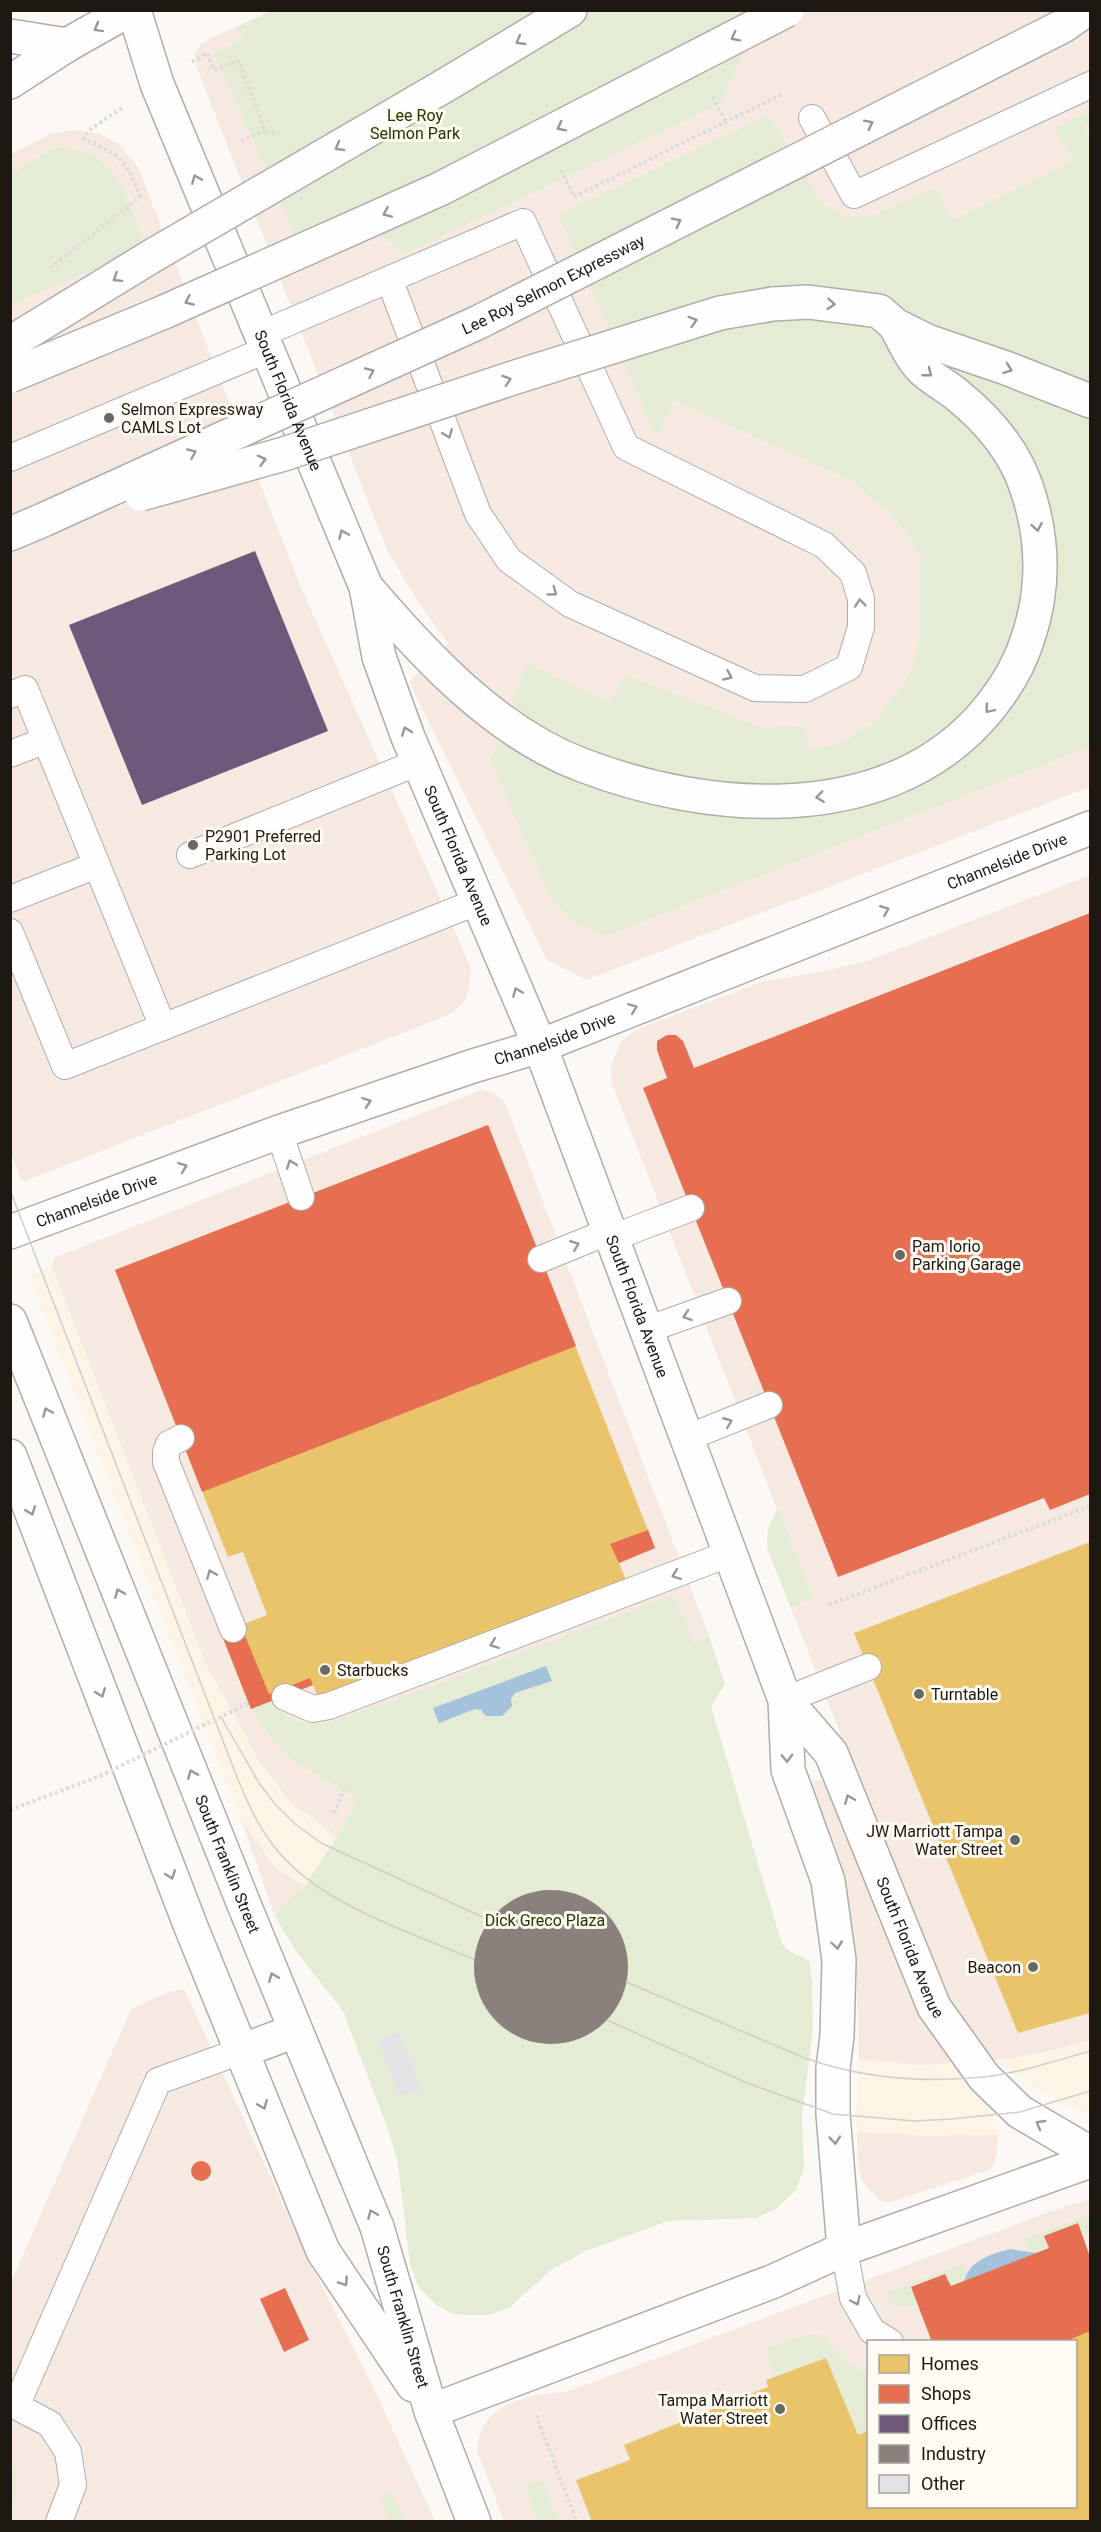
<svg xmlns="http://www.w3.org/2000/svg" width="1101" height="2532" viewBox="0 0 1101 2532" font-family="Roboto,sans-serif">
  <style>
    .commercial { fill: #f5e9e2; fill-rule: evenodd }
    .built { fill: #fdf4e6 }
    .green { fill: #e4ecd6 }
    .water { fill: #a4c2dc }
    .homes { fill: #e9c46a }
    .shops { fill: #e76f51 }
    .offices { fill: #6d597a }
    .industry { fill: #8a817c }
    .building { fill: #e3e2e4 }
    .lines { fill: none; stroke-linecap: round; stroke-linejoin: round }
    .lane-casing { stroke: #b0ada7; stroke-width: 28 }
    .street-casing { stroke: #b0ada7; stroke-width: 36 }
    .secondary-casing { stroke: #b0ada7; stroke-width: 36 }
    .primary-casing { stroke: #b0ada7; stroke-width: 36 }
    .highway-casing { stroke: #b0ada7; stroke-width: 36 }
    .path { stroke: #dddcdb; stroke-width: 4; stroke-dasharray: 3 3; stroke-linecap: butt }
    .lane { stroke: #fffefe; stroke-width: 26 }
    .street { stroke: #fffefe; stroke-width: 33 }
    .secondary { stroke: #fffefe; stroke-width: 33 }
    .primary { stroke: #fffefe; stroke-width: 33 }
    .highway { stroke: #fffefe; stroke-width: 33 }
    .tram { stroke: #cececc; stroke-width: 1.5 }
    .highway-bridge-casing { stroke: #b0ada7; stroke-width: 36; stroke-linecap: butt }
    .path-bridge { stroke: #dddcdb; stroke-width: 4; stroke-dasharray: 3 3; stroke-linecap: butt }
    .highway-bridge { stroke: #fffefe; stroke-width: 33 }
    .oneway { stroke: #999794 }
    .poi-dot { fill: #6b6761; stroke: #fffaf2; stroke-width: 2 }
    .labels { text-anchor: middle; stroke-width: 6; stroke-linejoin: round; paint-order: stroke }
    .park-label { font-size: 16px; fill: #233700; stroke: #fffaf2 }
    .street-label { font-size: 16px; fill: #1d1912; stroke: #fffaf2 }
    .poi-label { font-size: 16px; fill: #1d1912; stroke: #fffaf2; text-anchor: start }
  </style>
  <rect width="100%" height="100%" fill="#fcf9f5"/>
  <g class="commercial">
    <polygon points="271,11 1090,11 1090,787 586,980 547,960 409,682 448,643 422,608 388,552 196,66 195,54 200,46 209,39"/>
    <polygon points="73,130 100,134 120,145 138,167 297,578 471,968 469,988 464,1002 451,1014 25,1181 21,1179 11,1153 11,154 51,134"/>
    <polygon points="1090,875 1090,2040 1046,2052 994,2061 947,2004 767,1548 768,1528 777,1509 612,1083 611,1066 621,1042 637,1029 761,982 815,973 870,960"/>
    <polygon points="481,1090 493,1093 503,1101 508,1110 709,1636 329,1781 360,1800 354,1805 337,1837 290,1802 259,1761 204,1660 52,1267 54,1258 64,1254"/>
    <polygon points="814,1780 825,1782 924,2013 943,2048 983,2100 998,2135 996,2157 991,2169 888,2203 879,2200 861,2180 857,2153 859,2041 854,1931 832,1849 810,1786"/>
    <polygon points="241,1819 275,1867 305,1886 287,1900 275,1916"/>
    <polygon points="184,1989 306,2254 381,2404 435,2521 11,2522 11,2282 131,2009 169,1992"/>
    <path d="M1090 2199V2521H504L477 2451 479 2436 487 2420 498 2410 512 2402 537 2395 569 2391 1049 2212ZM868 2342H1076V2506H868Z"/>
  </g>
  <g class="built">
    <polygon points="52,1267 204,1660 259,1761 290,1802 337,1837 496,1913 305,1886 275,1867 241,1819 29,1276"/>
    <polygon points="1090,2040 1090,2113 1064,2105 994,2061 1046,2052"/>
    <polygon points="859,2059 918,2065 955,2063 983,2100 998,2135 927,2136 858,2132"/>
  </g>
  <g class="green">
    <polygon points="271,11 763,11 721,103 406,253 350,216 297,238 214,54 244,40 238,27"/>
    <polygon points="1090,111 1090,122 1083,126 1090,142 1090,746 605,936 569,919 551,898 491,761 527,663 609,703 626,675 761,728 802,726 811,751 843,742 873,723 906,683 917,656 920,627 919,555 907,532 886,509 849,479 674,400 657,438 559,215 768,115 822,203 845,217 875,215 936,188 952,221 1074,161 1055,128"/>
    <path d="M57 147C71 150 89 152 101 161 126 180 134 220 145 248L11 304 10 174Z"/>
    <polygon points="778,1509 813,1598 791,1607 767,1548 768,1528"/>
    <polygon points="674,1595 693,1642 709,1636 725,1684 711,1706 782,1944 789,1951 809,1961 812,1981 813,2030 802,2116 804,2169 796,2190 776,2209 756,2218 668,2221 586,2251 551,2270 509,2308 488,2315 463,2315 451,2313 438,2306 418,2286 410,2264 398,2164 389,2132 343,2011 295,1950 275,1916 287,1900 305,1886 337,1837 354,1805 359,1800 290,1758 266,1731 251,1709 275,1700 285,1716 301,1723 328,1723 410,1695"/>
    <polygon points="1090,2215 1090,2233 1082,2236 1077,2223 1044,2236 1049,2248 1037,2253 1028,2250 1024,2239"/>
    <polygon points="964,2263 967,2271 964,2281 951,2286 945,2274 912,2287 917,2303 903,2308 891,2304 887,2293"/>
    <polygon points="812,2334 821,2334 846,2361 868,2376 868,2431 858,2435 826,2358 775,2376 764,2349"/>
    <path d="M11 2459C20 2476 19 2487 11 2506Z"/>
    <polygon points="542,2480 558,2521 538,2521 525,2486"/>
    <polygon points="390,2492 405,2521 389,2521 380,2497"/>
  </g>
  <g class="water">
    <polygon points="546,1666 552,1681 515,1693 511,1699 512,1706 502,1716 486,1716 481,1710 475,1709 439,1723 433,1708"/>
    <path d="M1010 2249 1037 2253 964 2281C970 2260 991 2254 1010 2249Z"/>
  </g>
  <g class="homes">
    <polygon points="488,1125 655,1548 619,1563 626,1580 318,1697 313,1685 251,1709 221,1633 267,1615 243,1552 228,1557 115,1270"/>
    <polygon points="1090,1542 1090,2013 1018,2033 854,1633"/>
    <polygon points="1090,2331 1090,2522 592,2522 576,2480 630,2460 624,2445 768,2387 766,2380 826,2358 858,2435 868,2431 868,2506 1076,2506 1076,2342 1064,2341"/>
  </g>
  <g class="shops">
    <polygon points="1090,913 1090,1494 1050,1510 1044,1498 838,1577 643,1088 667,1078 657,1050 657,1041 667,1035 676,1035 683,1041 694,1068"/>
    <polygon points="488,1125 576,1346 202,1492 115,1270"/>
    <polygon points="648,1530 655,1548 619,1563 610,1544"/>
    <polygon points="241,1626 269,1694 310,1678 313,1685 251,1709 221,1633"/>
    <circle cx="201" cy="2171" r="10"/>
    <polygon points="1078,2223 1090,2257 1090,2331 1064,2342 932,2342 911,2287 945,2274 951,2286 1049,2248 1044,2236"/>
    <polygon points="285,2288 309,2340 284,2352 260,2299"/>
  </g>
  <polygon class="offices" points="255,551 328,731 142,805 69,625"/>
  <circle class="industry" cx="551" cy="1967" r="77"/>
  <polygon class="building" points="398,2032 421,2088 400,2096 378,2041"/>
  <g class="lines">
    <g class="lane-casing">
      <g id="lane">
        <polyline points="812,118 854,195 1090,85"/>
        <polyline points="259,335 523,222 626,447 824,545 853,573 861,599 861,627 849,667 805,689 755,688 570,604 509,560 478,514 390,281"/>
        <polyline points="10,458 266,350"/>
        <polyline points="10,695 25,689 163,1027 479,901"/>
        <polyline points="10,754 46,740"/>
        <polyline points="190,855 419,762"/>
        <polyline points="10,899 97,865"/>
        <polyline points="10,932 65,1066 163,1027"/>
        <polyline points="279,1132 301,1197"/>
        <polyline points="612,1238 691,1208"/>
        <polyline points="541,1259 610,1231"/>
        <polyline points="646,1330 728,1301"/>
        <polyline points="181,1438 169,1444 166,1452 166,1462 233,1629"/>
        <polyline points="687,1438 769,1405"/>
        <polyline points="285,1697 313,1709 329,1706 731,1553"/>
        <polyline points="785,1700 868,1667"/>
        <polyline points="844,2249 853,2298 872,2331 890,2342"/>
        <polyline points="10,2403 50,2424 68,2452 73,2485 59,2522"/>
        <polyline points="17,2404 158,2081 241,2051"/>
      </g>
    </g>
    <g class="street-casing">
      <g id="street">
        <path id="s1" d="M540 1046 785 1700 788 1770 828 1881 839 1960 837 2036 833 2068V2114L844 2249"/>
        <path id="s2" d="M785 1700 831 1753 934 2007 984 2077 1020 2112 1090 2153"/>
        <polyline points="241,2051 295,2031"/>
      </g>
    </g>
    <g class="secondary-casing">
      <g id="secondary">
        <polyline points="10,36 67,45"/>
        <polyline points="10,82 67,45 129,10"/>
        <path id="s3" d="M366 587 379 657 408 737 540 1046"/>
        <path id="s4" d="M10 1232 279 1132 473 1066 540 1046 1090 828"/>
        <path id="s5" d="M10 1321 245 1907 377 2227 431 2411 474 2522"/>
        <polyline points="10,1456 191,1927 323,2251 413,2385"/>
        <polyline points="431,2411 774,2281 844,2249 1090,2161"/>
      </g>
    </g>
    <g class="primary-casing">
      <g id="primary">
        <path id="s6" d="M134 10 157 84 366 587"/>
      </g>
    </g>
    <g class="highway-casing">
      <g id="highway">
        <polyline points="444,86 570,10"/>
        <polyline points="773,304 808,302 879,311 895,325 927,341 1006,368 1090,401"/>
        <polyline points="10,534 43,520"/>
        <path d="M366 587C425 656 495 732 582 765 707 813 878 827 978 721 1000 697 1017 671 1027 641 1045 590 1044 538 1026 486 1013 448 987 419 956 394 946 386 933 379 923 370 911 359 903 339 895 325"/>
      </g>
    </g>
    <g class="path">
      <polyline points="192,62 207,53 214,70 239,61 265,131 279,135"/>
      <polyline points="713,97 726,122"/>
      <polyline points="241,141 265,131"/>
      <polyline points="561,170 574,197 782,94"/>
      <path d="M50 268 140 197C127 160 119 154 84 139L88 131 123 107"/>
      <polyline points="829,1605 1090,1506"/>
      <polyline points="334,1813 344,1790"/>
      <polyline points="536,2415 577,2522"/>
    </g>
    <use href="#lane" class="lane"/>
    <use href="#street" class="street"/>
    <use href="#secondary" class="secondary"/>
    <use href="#primary" class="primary"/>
    <use href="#highway" class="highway"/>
    <g class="tram">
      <path d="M10 1190 235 1772C245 1797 256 1823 273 1845 317 1904 408 1931 473 1959"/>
      <polyline points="221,1717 259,1783 275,1804 295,1824 321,1843 489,1920"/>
      <path d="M626 1982 805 2058C861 2078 923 2083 983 2077 1019 2073 1055 2061 1090 2051"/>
      <polyline points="607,2020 747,2083 833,2114 915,2121 951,2119 1020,2112 1090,2091"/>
    </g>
    <g class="highway-bridge-casing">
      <g id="highway-bridge">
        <polyline points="10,343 152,256 444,86"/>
        <polyline points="10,376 164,312 440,189 787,10"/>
        <polyline points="141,494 284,454 519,376 720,313 773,304"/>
        <path id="s7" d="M43 520 479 322 1063 26 1086 10"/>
      </g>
    </g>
    <polyline class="path-bridge" points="10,1810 100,1776 249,1703"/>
    <use href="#highway-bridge" class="highway-bridge"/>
  </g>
  <defs><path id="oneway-chevron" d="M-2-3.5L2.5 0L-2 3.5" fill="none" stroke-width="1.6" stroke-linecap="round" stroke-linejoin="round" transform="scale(1.5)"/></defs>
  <g class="oneway">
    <use href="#oneway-chevron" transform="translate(98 28) rotate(151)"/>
    <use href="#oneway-chevron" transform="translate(735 37) rotate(153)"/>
    <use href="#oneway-chevron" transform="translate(520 41) rotate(149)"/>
    <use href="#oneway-chevron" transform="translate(869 124) rotate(-27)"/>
    <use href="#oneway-chevron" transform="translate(561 127) rotate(153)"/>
    <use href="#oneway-chevron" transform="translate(339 147) rotate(150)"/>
    <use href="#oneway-chevron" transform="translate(196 179) rotate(-112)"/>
    <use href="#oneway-chevron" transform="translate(387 213) rotate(156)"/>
    <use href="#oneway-chevron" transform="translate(677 222) rotate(-27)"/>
    <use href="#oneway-chevron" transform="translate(117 278) rotate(148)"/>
    <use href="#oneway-chevron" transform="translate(189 301) rotate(156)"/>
    <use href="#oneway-chevron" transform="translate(831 304) rotate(5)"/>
    <use href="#oneway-chevron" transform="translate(693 321) rotate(-17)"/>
    <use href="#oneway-chevron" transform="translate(1008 369) rotate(20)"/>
    <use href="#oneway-chevron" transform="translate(370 372) rotate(-24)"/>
    <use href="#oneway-chevron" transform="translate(928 373) rotate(38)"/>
    <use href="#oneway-chevron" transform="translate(507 380) rotate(-18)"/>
    <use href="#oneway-chevron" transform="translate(448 434) rotate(69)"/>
    <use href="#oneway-chevron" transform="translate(192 453) rotate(-24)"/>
    <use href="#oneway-chevron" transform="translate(262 460) rotate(-15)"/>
    <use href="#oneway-chevron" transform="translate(1037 527) rotate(80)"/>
    <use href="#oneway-chevron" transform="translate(343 534) rotate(-113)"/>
    <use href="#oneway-chevron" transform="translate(553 592) rotate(36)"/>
    <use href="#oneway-chevron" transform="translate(860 603) rotate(-96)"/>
    <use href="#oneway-chevron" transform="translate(728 676) rotate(24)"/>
    <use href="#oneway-chevron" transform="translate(989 709) rotate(130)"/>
    <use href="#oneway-chevron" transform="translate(406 731) rotate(-111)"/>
    <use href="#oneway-chevron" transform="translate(820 797) rotate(172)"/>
    <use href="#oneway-chevron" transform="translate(885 910) rotate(-22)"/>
    <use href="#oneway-chevron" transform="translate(517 992) rotate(-113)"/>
    <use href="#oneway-chevron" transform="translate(633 1008) rotate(-21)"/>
    <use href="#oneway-chevron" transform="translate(367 1102) rotate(-19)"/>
    <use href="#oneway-chevron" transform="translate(291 1164) rotate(-110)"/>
    <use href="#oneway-chevron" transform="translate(183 1167) rotate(-20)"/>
    <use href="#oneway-chevron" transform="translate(575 1245) rotate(-22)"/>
    <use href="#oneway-chevron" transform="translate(687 1316) rotate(161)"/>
    <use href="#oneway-chevron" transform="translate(47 1412) rotate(-112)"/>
    <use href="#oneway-chevron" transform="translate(728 1422) rotate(-22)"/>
    <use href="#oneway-chevron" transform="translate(31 1511) rotate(69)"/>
    <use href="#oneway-chevron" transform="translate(211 1574) rotate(-112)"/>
    <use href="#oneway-chevron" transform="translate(676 1575) rotate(159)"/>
    <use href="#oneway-chevron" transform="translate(119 1593) rotate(-112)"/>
    <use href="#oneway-chevron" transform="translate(494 1644) rotate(159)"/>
    <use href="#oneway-chevron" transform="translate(101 1693) rotate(69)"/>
    <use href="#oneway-chevron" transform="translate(787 1758) rotate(88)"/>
    <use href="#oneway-chevron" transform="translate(192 1774) rotate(-112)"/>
    <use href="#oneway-chevron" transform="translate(849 1799) rotate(-112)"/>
    <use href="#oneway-chevron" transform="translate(171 1875) rotate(69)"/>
    <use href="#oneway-chevron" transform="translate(837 1945) rotate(82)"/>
    <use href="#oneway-chevron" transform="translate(273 1977) rotate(-112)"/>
    <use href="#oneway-chevron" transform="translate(263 2105) rotate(68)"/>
    <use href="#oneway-chevron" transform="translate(1040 2124) rotate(-150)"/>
    <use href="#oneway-chevron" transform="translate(835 2140) rotate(85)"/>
    <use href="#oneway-chevron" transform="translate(372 2214) rotate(-113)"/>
    <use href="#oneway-chevron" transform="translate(344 2282) rotate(56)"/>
    <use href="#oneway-chevron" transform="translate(856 2301) rotate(65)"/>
  </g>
  <g class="poi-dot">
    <circle cx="109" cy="418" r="6"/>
    <circle cx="193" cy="845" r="6"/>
    <circle cx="900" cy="1255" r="6"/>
    <circle cx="325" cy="1670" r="6"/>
    <circle cx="919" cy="1694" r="6"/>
    <circle cx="1015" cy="1840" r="6"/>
    <circle cx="1033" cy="1967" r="6"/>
    <circle cx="780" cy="2409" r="6"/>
  </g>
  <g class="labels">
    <g class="park-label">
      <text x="415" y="121">Lee Roy<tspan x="415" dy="18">Selmon Park</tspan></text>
      <text x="545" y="1926">Dick Greco Plaza</text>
    </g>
    <g class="street-label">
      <text dy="6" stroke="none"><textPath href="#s7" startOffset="562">Lee Roy Selmon Expressway</textPath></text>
      <text dy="6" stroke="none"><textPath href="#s6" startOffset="420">South Florida Avenue</textPath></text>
      <text dy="6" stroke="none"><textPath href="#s3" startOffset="285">South Florida Avenue</textPath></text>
      <text dy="6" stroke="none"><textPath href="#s4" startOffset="1064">Channelside Drive</textPath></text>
      <text dy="6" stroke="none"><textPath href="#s4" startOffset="578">Channelside Drive</textPath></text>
      <text dy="6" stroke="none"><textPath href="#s4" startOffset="92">Channelside Drive</textPath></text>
      <text dy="6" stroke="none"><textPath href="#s1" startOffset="278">South Florida Avenue</textPath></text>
      <text dy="6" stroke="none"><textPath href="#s5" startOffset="585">South Franklin Street</textPath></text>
      <text dy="6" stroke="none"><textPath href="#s2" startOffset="280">South Florida Avenue</textPath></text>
      <text dy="6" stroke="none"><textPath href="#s5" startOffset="1071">South Franklin Street</textPath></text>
    </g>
    <g class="poi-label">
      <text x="121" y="415">Selmon Expressway<tspan x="121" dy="18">CAMLS Lot</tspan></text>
      <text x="205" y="842">P2901 Preferred<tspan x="205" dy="18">Parking Lot</tspan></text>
      <text x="912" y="1252">Pam Iorio<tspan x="912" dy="18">Parking Garage</tspan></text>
      <text x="337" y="1676">Starbucks</text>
      <text x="931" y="1700">Turntable</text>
      <text x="1003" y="1837" text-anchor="end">JW Marriott Tampa<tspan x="1003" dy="18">Water Street</tspan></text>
      <text x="1021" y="1973" text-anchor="end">Beacon</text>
      <text x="768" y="2406" text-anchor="end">Tampa Marriott<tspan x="768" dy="18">Water Street</tspan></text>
    </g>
  </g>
  <rect width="1101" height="2532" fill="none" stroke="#1d1912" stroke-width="24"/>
  <rect x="867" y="2340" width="210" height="168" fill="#fffaf2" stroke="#a5a098" stroke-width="1.5"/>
  <rect x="879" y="2355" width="30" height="18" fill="#e9c46a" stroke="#a5a098" stroke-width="1.5"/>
  <text x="921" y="2370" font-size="18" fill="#1d1912">Homes</text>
  <rect x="879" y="2385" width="30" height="18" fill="#e76f51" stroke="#a5a098" stroke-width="1.5"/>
  <text x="921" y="2400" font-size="18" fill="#1d1912">Shops</text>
  <rect x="879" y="2415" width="30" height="18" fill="#6d597a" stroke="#a5a098" stroke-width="1.5"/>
  <text x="921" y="2430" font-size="18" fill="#1d1912">Offices</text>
  <rect x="879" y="2445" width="30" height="18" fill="#8a817c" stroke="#a5a098" stroke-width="1.5"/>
  <text x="921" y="2460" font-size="18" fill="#1d1912">Industry</text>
  <rect x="879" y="2475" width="30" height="18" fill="#e3e2e4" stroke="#a5a098" stroke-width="1.5"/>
  <text x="921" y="2490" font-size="18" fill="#1d1912">Other</text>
</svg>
